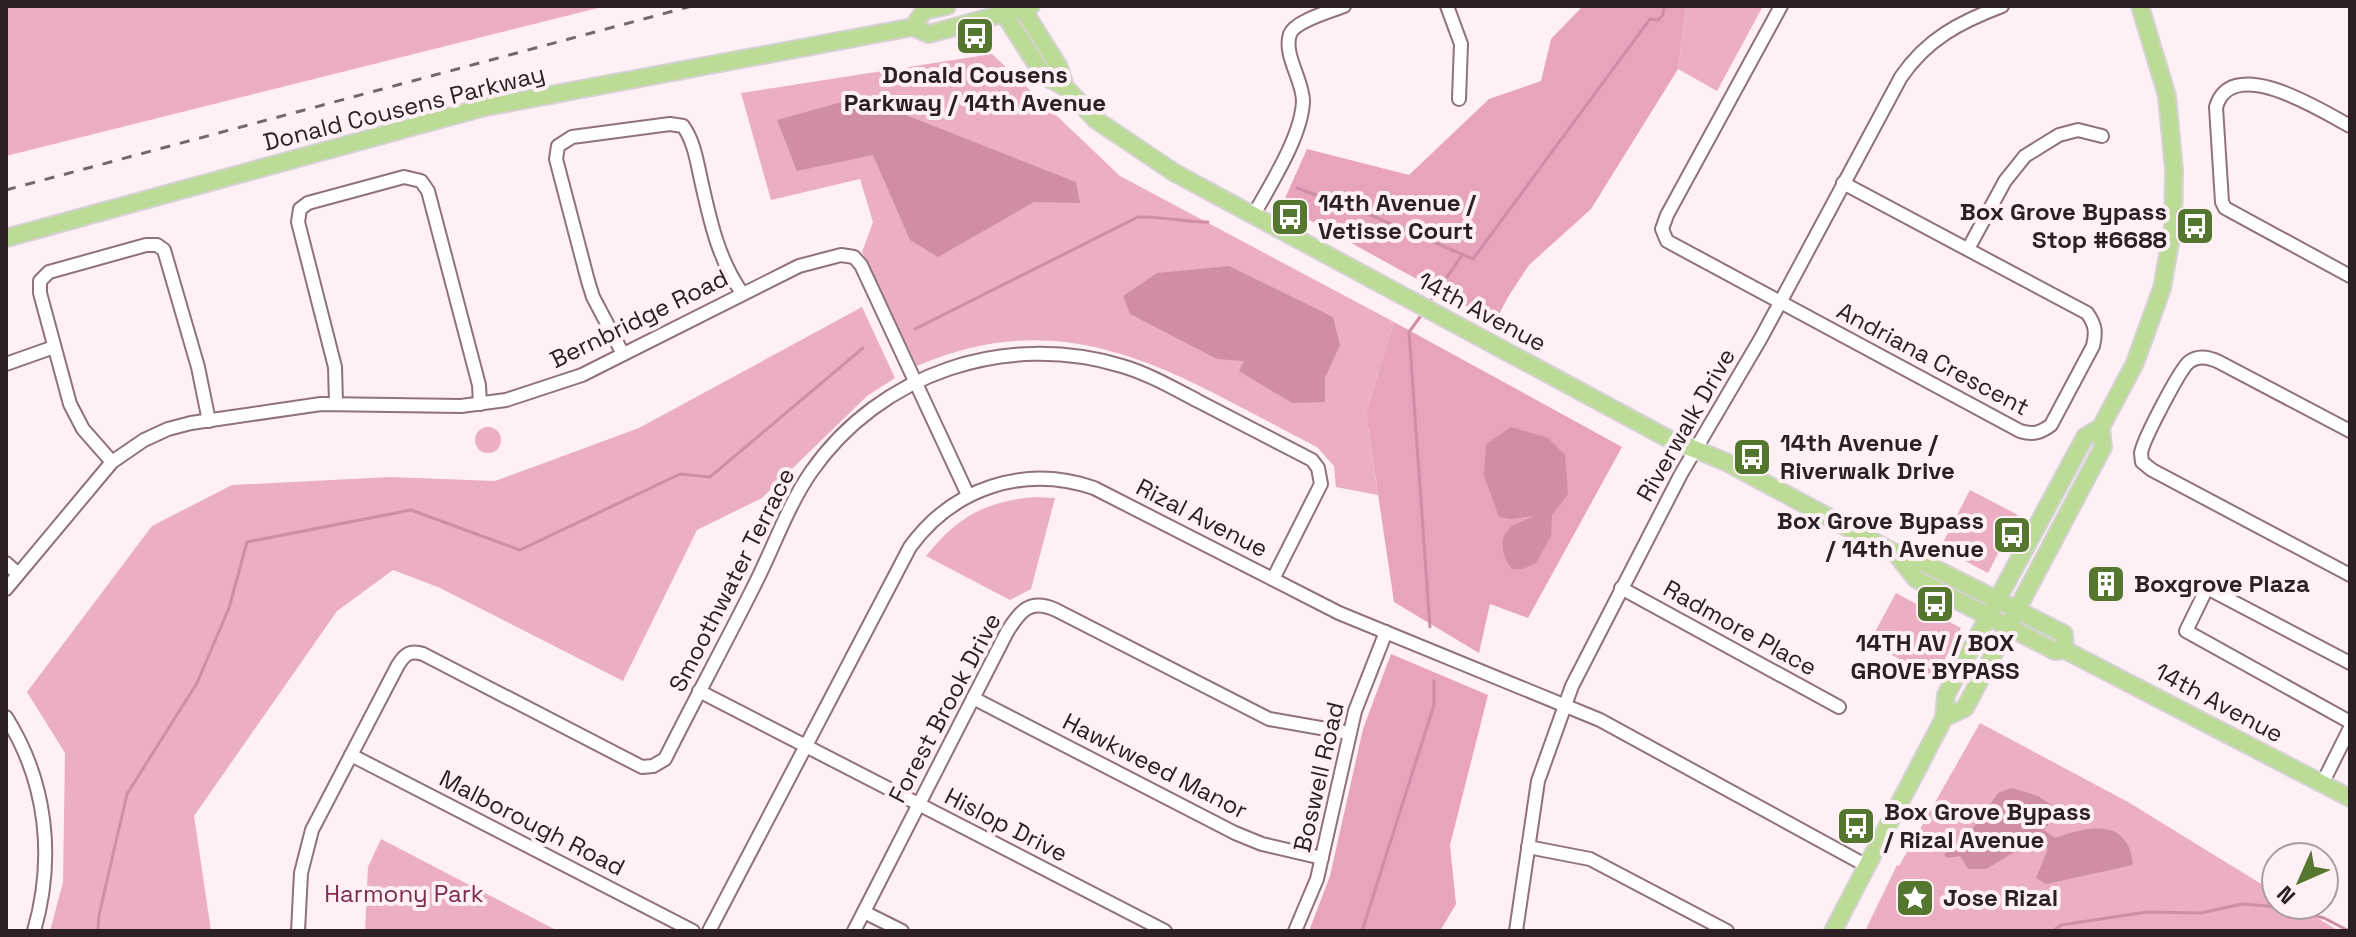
<svg xmlns="http://www.w3.org/2000/svg" width="2356" height="937" viewBox="0 0 2356 937" font-family="'Space Grotesk',sans-serif">
  <style>
    .green { fill: #ebaec3 }
    .forest { fill: #e8a4bd }
    .water { fill: #d08da6 }
    .lines { fill: none; stroke-linecap: round; stroke-linejoin: round }
    .stream { stroke: #d08da6; stroke-width: 3 }
    .minor-casing { stroke: #8f727c; stroke-width: 16 }
    .major-casing { stroke: #d5d2d3; stroke-width: 20 }
    .minor { stroke: #fff; stroke-width: 12 }
    .major { stroke: #bcdb97; stroke-width: 16 }
    .rail { stroke: #75686c; stroke-width: 3; stroke-dasharray: 10 10; stroke-linecap: butt }
    .labels { text-anchor: middle; stroke-width: 8; stroke-linejoin: round; paint-order: stroke }
    .poi-label { font-size: 24px; font-weight: bold; fill: #2c2024; stroke: #fef0f4; text-anchor: start }
    .street-label { font-size: 24px; fill: #2c2024; stroke: #fef0f4 }
    .park-label { font-size: 24px; fill: #7b2c4f; stroke: #fef0f4 }
  </style>
  <rect width="100%" height="100%" fill="#fef0f4"/>
  <g class="green">
    <polygon points="6,6 606,6 6,156"/>
    <polygon points="1686,6 1763,6 1717,91 1678,69"/>
    <path d="M992 54 1120 176 1394 322 1366 413 1378 495 1336 487 1334 466 1317 447C1181 378 1074 298 917 366L862 252 873 222 860 179 771 200 741 93Z"/>
    <polygon points="862,307 895,378 867,396 762,498 697,530 623,681 438,587 393,570 337,611 194,816 211,931 50,931 63,882 65,753 27,692 152,526 232,485 390,477 495,481 639,428"/>
    <circle cx="488" cy="440" r="13"/>
    <polygon points="1970,490 2018,515 1988,573 1940,548"/>
    <path d="M1034 497 1055 498 1031 589 1010 600 926 556C956 518 985 501 1034 497Z"/>
    <polygon points="1896,593 1961,628 1935,678 1869,643"/>
    <polygon points="1980,723 2128,802 2276,893 2276,905 2296,905 2339,931 1865,931 1897,865 1899,866"/>
    <polygon points="381,839 558,931 365,931 368,867"/>
  </g>
  <g class="forest">
    <polygon points="1583,6 1686,6 1678,69 1591,209 1529,265 1508,297 1495,322 1282,205 1307,149 1409,175 1489,99 1541,81 1551,39"/>
    <polygon points="1394,322 1622,447 1528,618 1490,604 1479,653 1394,602 1366,413"/>
    <polygon points="1391,654 1488,695 1450,845 1456,904 1440,931 1309,931 1330,876 1363,729"/>
  </g>
  <g class="water">
    <polygon points="860,97 1076,182 1080,203 1034,202 938,257 910,240 873,155 797,171 777,120"/>
    <polygon points="1229,266 1333,317 1340,345 1325,378 1325,402 1292,403 1239,371 1244,361 1217,359 1130,314 1123,296 1157,273"/>
    <path d="M1511 427 1548 438 1565 455 1568 494 1552 515 1551 536 1536 563 1523 569H1512C1503 558 1497 539 1510 528 1515 523 1527 520 1533 516L1511 519 1499 517 1484 476 1486 444Z"/>
    <path d="M2012 788 2038 796 2056 808V815L2044 830 2055 838C2088 826 2129 817 2133 865L2046 884 2036 878 2048 849 2033 841 1986 869H1968L1960 856 1947 858 1944 854 1961 845 1998 793Z"/>
  </g>
  <g class="lines">
    <g class="stream">
      <polyline points="1297,188 1368,214 1473,259 1650,19 1658,20 1663,15 1664,6"/>
      <polyline points="1431,300 1463,254"/>
      <polyline points="1420,317 1409,332 1430,627"/>
      <path d="M915 329 1138 217C1162 216 1184 222 1208 222"/>
      <polyline points="98,931 99,915 127,794 197,683 229,608 247,542 411,510 520,550 680,474 710,477 863,348"/>
      <polyline points="1362,931 1434,705 1434,681"/>
      <polyline points="2053,931 2061,925 2147,912 2201,913 2242,904 2281,907 2324,918 2349,931"/>
    </g>
    <g class="minor-casing">
      <g id="minor">
        <polyline points="1447,6 1461,44 1459,99"/>
        <path d="M1781 6 1667 215 1662 229 1667 241 2020 431C2033 435 2040 433 2051 425L2093 346C2096 333 2096 325 2087 313L1843 183"/>
        <path d="M2350 126C2322 111 2232 53 2216 107L2222 202 2225 208 2350 276"/>
        <path d="M1253 216C1270 185 1302 136 1303 101 1303 80 1283 55 1290 34 1295 21 1331 11 1344 6"/>
        <polyline points="1968,249 2005,181 2025,156 2059,135 2078,130 2102,136"/>
        <path d="M623 354 593 297 588 281 556 159 558 146 572 137 670 124 683 126C694 141 697 162 701 180 710 220 718 259 742 293"/>
        <polyline points="6,364 54,347"/>
        <polyline points="336,403 335,367 298,222 300,209 308,203 404,177 421,181 428,191 479,385 480,404"/>
        <path d="M2350 431 2219 362C2209 357 2198 355 2189 362 2180 369 2143 440 2141 453L2142 462 2152 470 2350 575"/>
        <polyline points="112,462 83,429 70,404 40,293 40,281 49,272 146,245 157,245 164,250 198,367 209,421"/>
        <polyline points="6,563 18,574"/>
        <polyline points="1621,588 1839,707"/>
        <polyline points="6,589 112,462 144,440 168,429 191,423 321,404 461,406 506,400 582,375 799,266 841,255 854,257 861,265 968,495"/>
        <polyline points="2350,663 2207,588 2186,631 2350,722"/>
        <polyline points="699,691 1165,931"/>
        <polyline points="973,698 1235,833 1262,844 1322,858"/>
        <path d="M6 717C47 782 55 858 34 931"/>
        <polyline points="351,755 693,931"/>
        <polyline points="2322,784 2350,728"/>
        <polyline points="1528,847 1590,859 1727,931"/>
        <polyline points="864,912 902,931"/>
        <path d="M298 931 301 873 312 830 398 665C405 654 410 650 423 654L642 767 653 766 665 759C694 701 725 644 754 586 773 549 787 507 811 472 880 373 1006 331 1122 366 1149 374 1173 388 1198 401 1236 421 1274 440 1312 460L1318 468 1321 484 1273 579"/>
        <path d="M709 931 910 547C953 488 1024 464 1094 488L1339 613 1600 720 1867 866"/>
        <path d="M854 931 1007 632C1020 611 1030 598 1056 610L1269 719 1349 733"/>
        <polyline points="1295,931 1317,879 1355,711 1386,632"/>
        <path d="M1516 931 1538 781 1572 686 1681 474 1761 338 1901 77C1927 39 1960 22 2002 6"/>
      </g>
    </g>
    <g class="major-casing">
      <g id="major">
        <polyline points="999,6 1044,76 1065,87 1096,120 1175,173 1667,438 1726,462 1895,553 1926,564 2064,634 2065,650"/>
        <polyline points="1022,8 1059,67 1065,87"/>
        <polyline points="913,27 924,11 947,6"/>
        <polyline points="6,238 481,108 913,27 929,34 1031,6"/>
        <polyline points="1896,554 1916,579 2055,651 2065,650 2350,798"/>
        <polyline points="1944,718 1965,708 2103,447 2101,427 2135,363 2162,288 2173,227 2174,170 2167,96 2140,6"/>
        <polyline points="1833,931 1944,718 1946,695 2085,437 2101,427"/>
      </g>
    </g>
    <use href="#minor" class="minor"/>
    <use href="#major" class="major"/>
    <polyline class="rail" points="6,190 692,6"/>
  </g>
  <defs>
    <g id="bus-square" transform="scale(2)"><rect x="-9" y="-9" width="18" height="18" rx="4" fill="#55762e" stroke="#fef0f4"/><path d="M-5-6H5V4H4V6H2V4H-2V6H-4V4H-5ZM-3.5-4V0h7V-4ZM-3.5 1.2v1.5H-2V1.2ZM2 1.2v1.5H3.5V1.2Z" fill="#fff"/></g>
    <g id="building-square" transform="scale(2)"><rect x="-9" y="-9" width="18" height="18" rx="4" fill="#55762e" stroke="#fef0f4"/><path d="M-4-6H4V6H1V3H-1V6H-4ZM-2.5-4.3h1.7v1.8h-1.7ZM.8-4.3h1.7v1.8H.8ZM-2.5-1h1.7V.8h-1.7ZM.8-1h1.7V.8H.8Z" fill="#fff"/></g>
    <g id="sight-square" transform="scale(2)"><rect x="-9" y="-9" width="18" height="18" rx="4" fill="#55762e" stroke="#fef0f4"/><path d="M0-6L1.8-2.2L6-1.7L2.9 1.2L3.7 5.4L0 3.3L-3.7 5.4L-2.9 1.2L-6-1.7L-1.8-2.2Z" fill="#fff"/></g>
  </defs>
  <g fill-rule="evenodd">
    <use href="#bus-square" x="975" y="36"/>
    <use href="#bus-square" x="1290" y="217"/>
    <use href="#bus-square" x="2195" y="226"/>
    <use href="#bus-square" x="1752" y="457"/>
    <use href="#bus-square" x="2012" y="535"/>
    <use href="#building-square" x="2106" y="584"/>
    <use href="#bus-square" x="1935" y="604"/>
    <use href="#bus-square" x="1856" y="826"/>
    <use href="#sight-square" x="1915" y="898"/>
  </g>
  <g class="labels">
    <g class="poi-label">
      <text x="975" y="83" text-anchor="middle">Donald Cousens<tspan x="975" dy="28">Parkway / 14th Avenue</tspan></text>
      <text x="1318" y="211">14th Avenue /<tspan x="1318" dy="28">Vetisse Court</tspan></text>
      <text x="2167" y="220" text-anchor="end">Box Grove Bypass<tspan x="2167" dy="28">Stop #6688</tspan></text>
      <text x="1780" y="451">14th Avenue /<tspan x="1780" dy="28">Riverwalk Drive</tspan></text>
      <text x="1984" y="529" text-anchor="end">Box Grove Bypass<tspan x="1984" dy="28">/ 14th Avenue</tspan></text>
      <text x="2134" y="592">Boxgrove Plaza</text>
      <text x="1935" y="651" text-anchor="middle">14TH AV / BOX<tspan x="1935" dy="28">GROVE BYPASS</tspan></text>
      <text x="1884" y="820">Box Grove Bypass<tspan x="1884" dy="28">/ Rizal Avenue</tspan></text>
      <text x="1943" y="906">Jose Rizal</text>
    </g>
    <g class="street-label">
      <text transform="translate(404 108) rotate(-14)" y="8">Donald Cousens Parkway</text>
      <text transform="translate(1482 312) rotate(28)" y="8">14th Avenue</text>
      <text transform="translate(639 319) rotate(-26)" y="8">Bernbridge Road</text>
      <text transform="translate(1933 359) rotate(28)" y="8">Andriana Crescent</text>
      <text transform="translate(1686 425) rotate(-60)" y="8">Riverwalk Drive</text>
      <text transform="translate(1202 518) rotate(27)" y="8">Rizal Avenue</text>
      <text transform="translate(732 580) rotate(-63)" y="8">Smoothwater Terrace</text>
      <text transform="translate(1740 628) rotate(29)" y="8">Radmore Place</text>
      <text transform="translate(2219 703) rotate(28)" y="8">14th Avenue</text>
      <text transform="translate(945 708) rotate(-62)" y="8">Forest Brook Drive</text>
      <text transform="translate(1155 766) rotate(27)" y="8">Hawkweed Manor</text>
      <text transform="translate(1319 777) rotate(-77)" y="8">Boswell Road</text>
      <text transform="translate(532 823) rotate(27)" y="8">Malborough Road</text>
      <text transform="translate(1006 825) rotate(27)" y="8">Hislop Drive</text>
    </g>
    <g class="park-label">
      <text x="404" y="902">Harmony Park</text>
    </g>
  </g>
  <rect width="2356" height="937" fill="none" stroke="#2c2024" stroke-width="16"/>
  <g transform="translate(2300 881) rotate(225)"><circle r="38" fill="#fef0f4" stroke="#aa9da1" stroke-width="2"/>
  <path d="M0-6L14 30L0 20L-14 30Z" fill="#55762e"/>
  <text y="-12" font-size="22" font-weight="bold" text-anchor="middle" fill="#2c2024">N</text>
  </g>
</svg>
